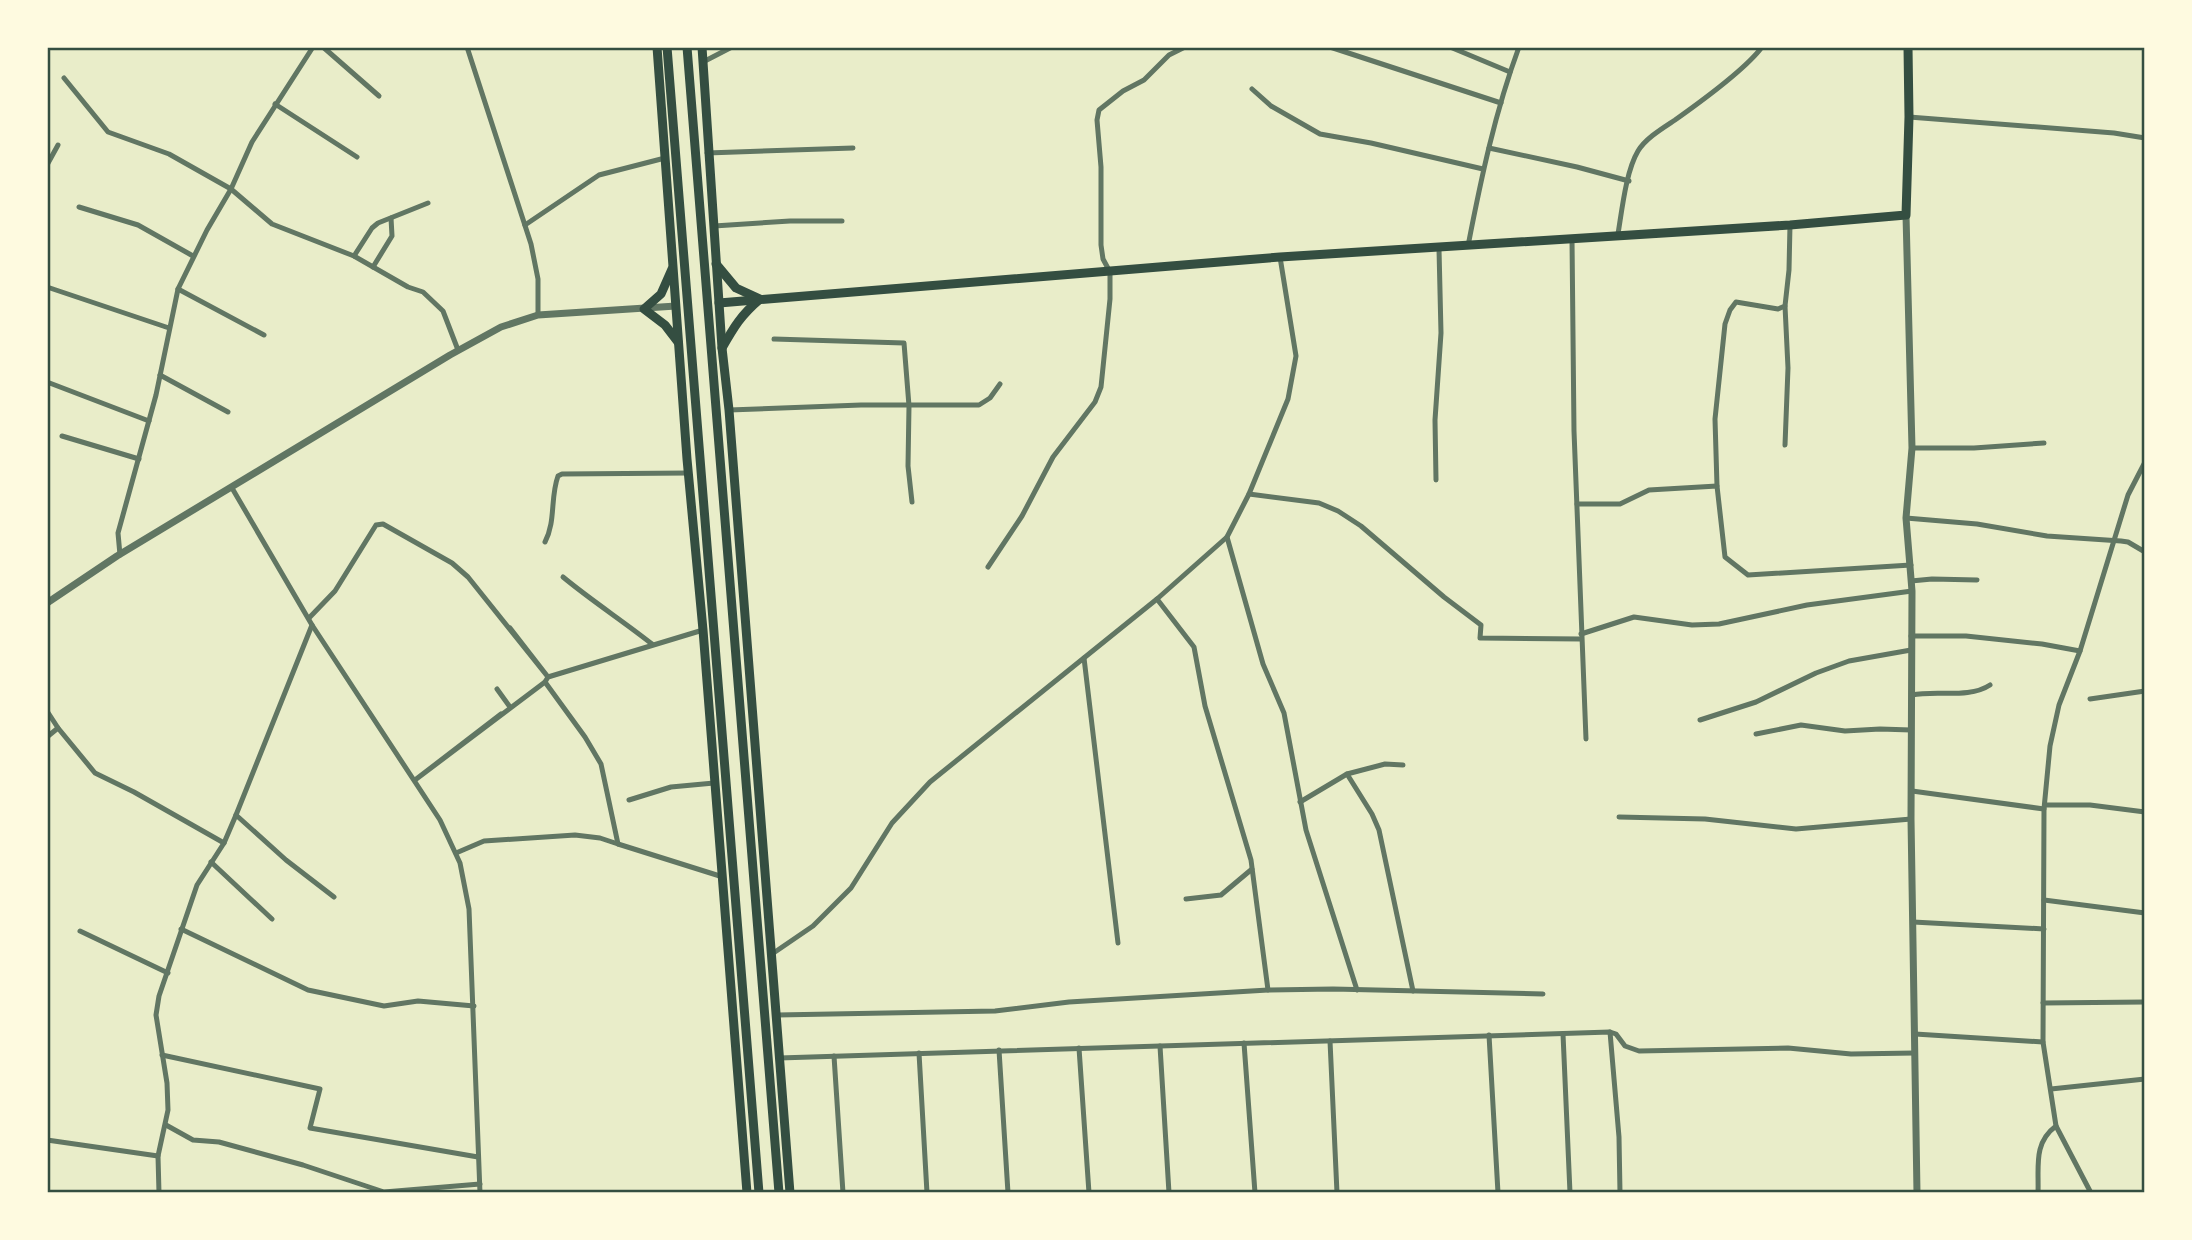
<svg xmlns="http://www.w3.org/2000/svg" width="2192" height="1240" viewBox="0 0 2192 1240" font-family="'DejaVu Sans',sans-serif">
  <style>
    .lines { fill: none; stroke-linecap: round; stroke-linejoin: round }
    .minor { stroke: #617663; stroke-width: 5 }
    .tertiary { stroke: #617663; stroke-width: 7 }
    .primary { stroke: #344e41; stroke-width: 9 }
    .trunk { stroke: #344e41; stroke-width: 9 }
    .neatline { fill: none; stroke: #344e41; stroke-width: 2.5 }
  </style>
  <rect width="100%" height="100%" fill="#e9edc9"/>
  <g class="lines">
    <g class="minor">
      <polyline points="323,47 379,96"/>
      <polyline points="467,47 531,244 538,279 538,315"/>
      <polyline points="1330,47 1501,103"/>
      <polyline points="1450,47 1510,72"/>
      <polyline points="703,62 732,47"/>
      <polyline points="64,78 108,132 169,154 231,189 272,224 354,256 408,287 423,292 443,311 458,350"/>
      <polyline points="1252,89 1271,106 1320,134 1371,143 1483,169"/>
      <polyline points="275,104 357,157"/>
      <polyline points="1909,117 2114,133 2145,138"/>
      <polyline points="1489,148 1577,167 1629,181"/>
      <polyline points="707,153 853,148"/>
      <polyline points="47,165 58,145"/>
      <polyline points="79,207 138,225 193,256"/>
      <polyline points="525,225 599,175 665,158"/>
      <polyline points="714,226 790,221 842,221"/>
      <path d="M1618 234C1622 210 1626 171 1638 151 1646 138 1663 128 1675 120 1699 103 1745 70 1762 47"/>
      <polyline points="1572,239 1574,431 1586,739"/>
      <path d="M1468 246C1481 179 1495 112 1519 47"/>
      <polyline points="354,256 372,228 378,223 428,203"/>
      <polyline points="373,267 392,236 391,218"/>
      <polyline points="47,287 169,328"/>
      <polyline points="178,289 264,335"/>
      <polyline points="774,339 904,343 909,406 908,466 912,502"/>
      <polyline points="160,375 228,412"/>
      <polyline points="47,382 149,421"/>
      <polyline points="729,410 861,405 979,405 990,398 1000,384"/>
      <polyline points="62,436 139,459"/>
      <polyline points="1785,445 1788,368 1785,306"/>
      <polyline points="1912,448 1974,448 2044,443"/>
      <polyline points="1436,480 1435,420 1441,333 1439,249"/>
      <polyline points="1717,486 1715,419 1725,324 1730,310 1736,302 1778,309 1785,306 1789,270 1790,225"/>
      <polyline points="232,488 312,625 440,820 460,863 469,909 480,1193"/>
      <polyline points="1249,494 1319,503 1338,511 1361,526 1444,597 1481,625 1480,638 1581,639"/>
      <polyline points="1577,504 1620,504 1649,490 1717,486 1725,557 1748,575 1911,565"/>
      <polyline points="1906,518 1977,524 2047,536 2121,541 2128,542 2145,552"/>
      <polyline points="1227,537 1263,664 1284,713 1306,830 1357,990"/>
      <path d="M545 542C556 521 550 498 558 476L562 474 689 473"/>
      <polyline points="120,555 118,533 156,395 178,289 207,230 231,189 252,142 313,47"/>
      <polyline points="988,567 1022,516 1053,457 1095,402 1101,387 1110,299 1110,272 1103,259 1101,245 1101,167 1097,120 1099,110 1123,91 1144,80 1169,55 1185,47"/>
      <path d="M563 577C592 601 623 621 652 644"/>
      <polyline points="1911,581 1932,579 1977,580"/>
      <polyline points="1157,599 1194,647 1205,706 1251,860 1268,990"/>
      <polyline points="309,618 335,591 376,525 383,524 452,563 468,577 548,677 510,628"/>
      <polyline points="1581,634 1634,617 1692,625 1719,624 1807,605 1912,591"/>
      <polyline points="1911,636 1966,636 2042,644 2080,651"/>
      <polyline points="1084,658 1118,943"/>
      <polyline points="545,682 585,737 601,764 618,844 723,877"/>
      <polyline points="497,689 510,707"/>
      <path d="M1912 695C1936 690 1969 699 1990 685"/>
      <polyline points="2090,699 2145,691"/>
      <polyline points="47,711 58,728 95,773 134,792 224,843"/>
      <polyline points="501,714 415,780 545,682 548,677 703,630"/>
      <polyline points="1700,720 1756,702 1816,673 1849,661 1911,650"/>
      <polyline points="1756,734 1801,725 1845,731 1880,729 1911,730"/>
      <polyline points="47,737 58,728"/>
      <polyline points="1347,774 1385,764 1403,765"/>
      <polyline points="1912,791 2044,809"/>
      <polyline points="629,800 671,787 714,783"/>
      <polyline points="1300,802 1347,774 1372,814 1379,830 1413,991"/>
      <polyline points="2045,805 2090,805 2145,812"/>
      <polyline points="236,815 286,860 334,897"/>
      <polyline points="1619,817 1705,819 1796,829 1911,819"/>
      <polyline points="456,853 484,841 575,835 600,838 618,844"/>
      <polyline points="211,862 272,919"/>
      <polyline points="1186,899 1221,895 1252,869"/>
      <polyline points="2044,900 2145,913"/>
      <polyline points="1913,922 2044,929"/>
      <polyline points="181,929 308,990 384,1006 418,1001 474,1006"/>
      <polyline points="80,931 168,973"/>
      <polyline points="772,954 813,926 851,888 892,823 930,782 1157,599 1227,537 1249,494 1288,399 1296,356 1280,257"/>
      <polyline points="2043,1003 2145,1002"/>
      <polyline points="777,1015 995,1011 1069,1002 1268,990 1333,989 1543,994"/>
      <polyline points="1610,1032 1619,1137 1620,1193"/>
      <polyline points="1563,1034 1570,1193"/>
      <polyline points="1915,1034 2043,1042"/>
      <polyline points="1489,1035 1498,1193"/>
      <polyline points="1330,1041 1337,1193"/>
      <polyline points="1244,1043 1255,1193"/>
      <polyline points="1160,1046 1169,1193"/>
      <polyline points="1079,1048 1089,1193"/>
      <polyline points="999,1050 1008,1193"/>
      <polyline points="919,1053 927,1193"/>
      <polyline points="162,1055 320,1089 310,1128 478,1157"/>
      <polyline points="834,1056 843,1193"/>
      <polyline points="779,1058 1610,1032 1616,1034 1625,1046 1639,1051 1788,1048 1851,1054 1915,1053"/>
      <polyline points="2051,1089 2145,1079"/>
      <polyline points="166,1125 193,1140 219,1142 303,1165 384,1192 480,1184"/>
      <polyline points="2056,1126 2091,1193"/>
      <polyline points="47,1140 158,1156"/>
      <polyline points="159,1193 158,1156 168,1110 167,1083 156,1015 159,996 197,885 224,843 236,815 312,625"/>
      <path d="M2038 1193C2039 1167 2033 1143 2056 1126L2043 1042 2044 809 2050 746 2059 705 2080 651 2128 495 2145 462"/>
    </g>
    <g class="tertiary">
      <polyline points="1906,215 1912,448 1906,518 1912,591 1911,819 1917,1193"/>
      <polyline points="47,603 117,556 450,355 501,327 538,315 676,306"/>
    </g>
    <g class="primary">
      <polyline points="657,47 687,459 703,630 747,1193"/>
      <polyline points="702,47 722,348 729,410 790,1193"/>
      <path d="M716 264 736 288 760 299C741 315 734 327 722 348"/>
      <polyline points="672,269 661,294 644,309 665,325 678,342"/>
      <polyline points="719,303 1280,257 1790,225 1906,215 1909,117 1908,47"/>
    </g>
    <g class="trunk">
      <polyline points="667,47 759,1193"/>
      <polyline points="687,47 779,1193"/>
    </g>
  </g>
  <rect width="2192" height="1240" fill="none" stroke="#fefae0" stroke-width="98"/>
  <rect x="49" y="49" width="2094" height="1142" class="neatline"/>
</svg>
